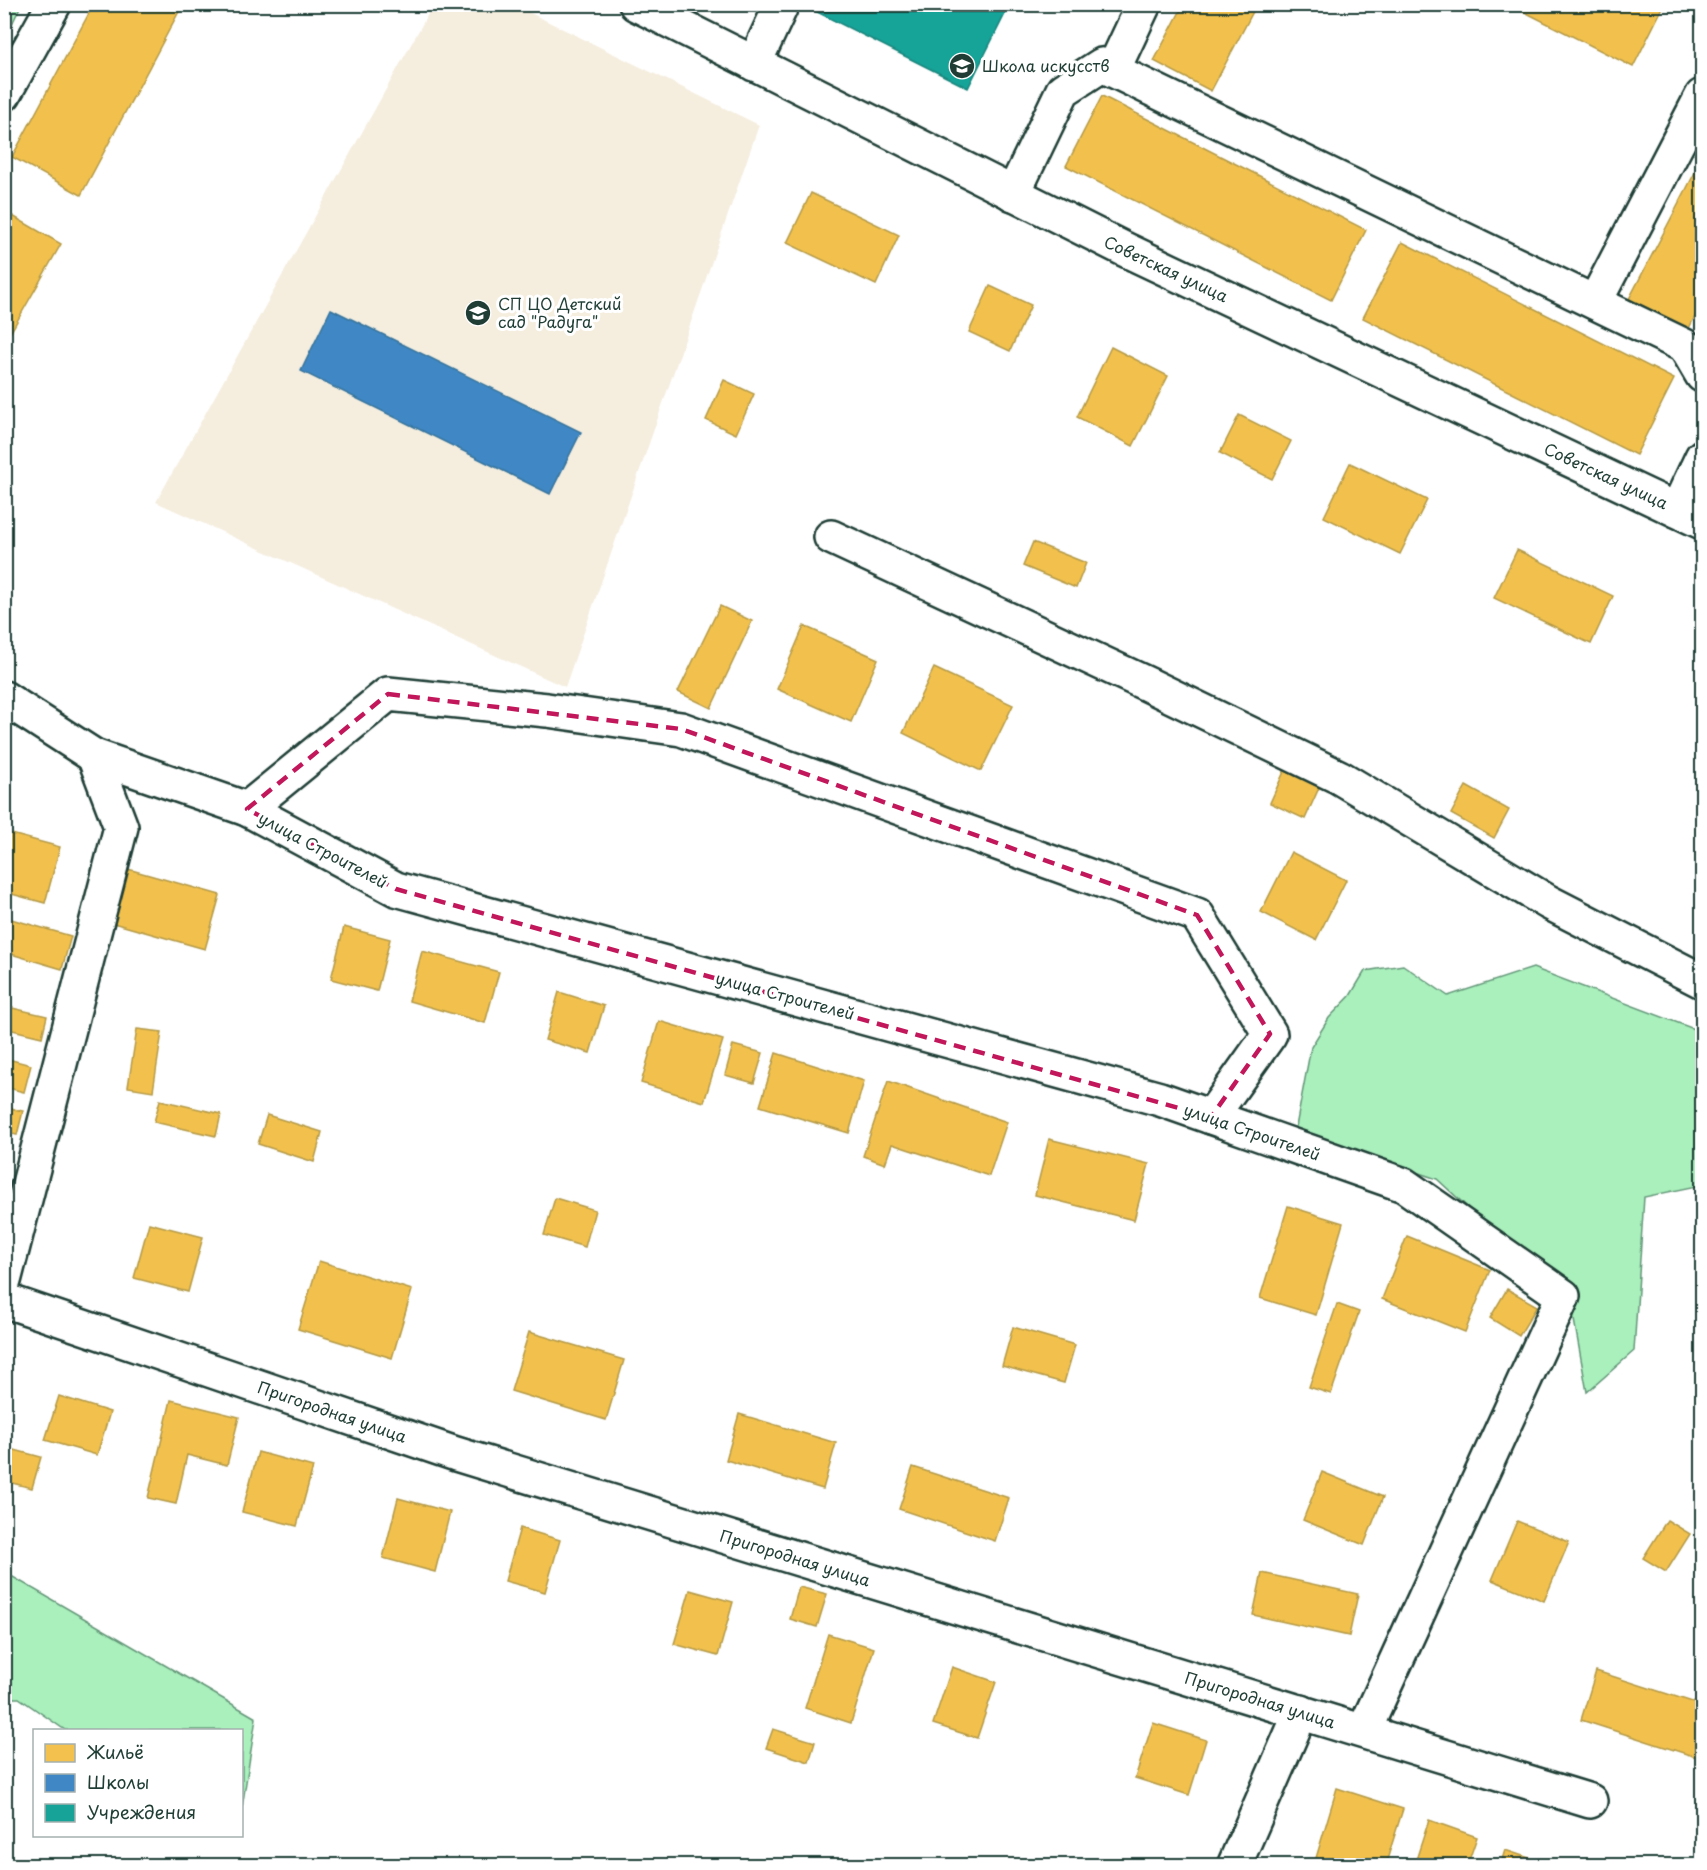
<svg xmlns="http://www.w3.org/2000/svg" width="1707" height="1870" viewBox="0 0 1707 1870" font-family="'Playpen Sans',sans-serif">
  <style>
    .built { fill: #f5eedf }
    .green { fill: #a9f0bc; stroke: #649678; stroke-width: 1.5 }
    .homes { fill: #f2c14e; stroke: #b39946; stroke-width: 1.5 }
    .schools { fill: #3f88c5; stroke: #35729a; stroke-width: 1.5 }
    .public { fill: #17a398; stroke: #19847a; stroke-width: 1.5 }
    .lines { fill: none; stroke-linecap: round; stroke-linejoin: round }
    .minor-casing { stroke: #1f3d34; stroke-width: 38 }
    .minor { stroke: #fff; stroke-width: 33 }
    .marked { fill: none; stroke: #c2185b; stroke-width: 4.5; stroke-dasharray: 12 8; stroke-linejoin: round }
    .labels { text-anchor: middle; stroke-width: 6; stroke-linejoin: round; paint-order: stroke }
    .poi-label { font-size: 16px; fill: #1f3d34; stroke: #fff; text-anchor: start }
    .street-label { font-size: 16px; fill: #1f3d34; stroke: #fff }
  </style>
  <rect width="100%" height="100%" fill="#fff"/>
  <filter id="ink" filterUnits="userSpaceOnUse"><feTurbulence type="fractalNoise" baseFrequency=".0167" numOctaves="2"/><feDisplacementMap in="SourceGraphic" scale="12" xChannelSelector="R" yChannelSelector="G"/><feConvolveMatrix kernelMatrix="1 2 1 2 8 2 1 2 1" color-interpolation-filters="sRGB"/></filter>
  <g filter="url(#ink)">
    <polygon class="built" points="433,5 514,5 759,125 565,687 156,502"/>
    <g class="green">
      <polygon points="5,4 21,5 5,39 4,5"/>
      <polygon points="1403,965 1448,996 1533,968 1702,1032 1702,1185 1644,1197 1634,1351 1587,1392 1571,1303 1437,1179 1295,1132 1311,1047 1329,1018 1350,996 1365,971"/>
      <polygon points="5,1577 13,1577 256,1718 242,1808 242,1730 65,1730 19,1698 5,1698"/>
    </g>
    <g class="homes">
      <polygon points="94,4 183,4 81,195 12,157"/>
      <polygon points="1184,4 1257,4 1211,91 1154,61"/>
      <polygon points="1509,4 1662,4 1664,5 1633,67"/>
      <polygon points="1102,96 1366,230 1331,300 1066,166"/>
      <polygon points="1702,159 1702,303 1688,330 1629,299"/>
      <polygon points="811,193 899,235 876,285 787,243"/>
      <polygon points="4,211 61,244 4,344"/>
      <polygon points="1402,242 1674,379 1636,455 1363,318"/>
      <polygon points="990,286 1031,305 1010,351 969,332"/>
      <polygon points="1111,347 1168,376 1133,446 1077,417"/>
      <polygon points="724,380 754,394 736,434 706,420"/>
      <polygon points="1239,415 1291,441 1272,479 1220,453"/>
      <polygon points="1350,463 1427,500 1400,554 1324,517"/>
      <polygon points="1033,542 1086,563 1076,588 1023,566"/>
      <polygon points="1517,550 1613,596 1591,644 1494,598"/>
      <polygon points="720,606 752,621 711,708 678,692"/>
      <polygon points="804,626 878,659 851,722 777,689"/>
      <polygon points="934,668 1013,705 981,771 903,733"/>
      <polygon points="1287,765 1322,781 1305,819 1270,803"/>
      <polygon points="1466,786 1509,810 1494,838 1451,814"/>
      <polygon points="4,832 60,847 45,903 4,892"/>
      <polygon points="1291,852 1346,880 1316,940 1261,912"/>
      <polygon points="128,869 220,895 205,949 113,923"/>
      <polygon points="4,917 71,936 62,969 4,952"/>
      <polygon points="344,927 390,939 377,991 331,979"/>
      <polygon points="422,951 499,972 485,1023 409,1001"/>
      <polygon points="559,992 604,1006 590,1053 545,1040"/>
      <polygon points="8,1007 47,1016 42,1037 4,1028"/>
      <polygon points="659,1021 723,1040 704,1102 641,1083"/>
      <polygon points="137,1029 162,1032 153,1091 128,1087"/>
      <polygon points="733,1045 763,1053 754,1083 725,1075"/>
      <polygon points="776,1053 864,1081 849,1133 760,1106"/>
      <polygon points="4,1058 31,1065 24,1092 4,1087"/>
      <polygon points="888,1081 1007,1122 989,1176 892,1144 885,1164 863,1156"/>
      <polygon points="160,1100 221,1114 216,1136 154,1122"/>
      <polygon points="4,1107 23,1111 17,1135 4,1132"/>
      <polygon points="267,1115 322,1132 314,1162 258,1144"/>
      <polygon points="1049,1139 1149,1164 1134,1220 1035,1195"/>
      <polygon points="555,1198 595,1210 585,1247 544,1235"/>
      <polygon points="1288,1206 1343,1223 1316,1315 1260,1298"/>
      <polygon points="149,1223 203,1237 188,1292 134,1278"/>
      <polygon points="1407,1236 1490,1270 1465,1332 1382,1299"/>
      <polygon points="319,1261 412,1290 392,1358 298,1329"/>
      <polygon points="1507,1289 1537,1306 1519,1336 1490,1318"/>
      <polygon points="1337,1304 1359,1312 1331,1394 1309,1387"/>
      <polygon points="1013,1327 1075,1345 1064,1383 1002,1366"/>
      <polygon points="529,1332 624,1360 606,1420 511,1391"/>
      <polygon points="59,1396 110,1412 97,1455 45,1440"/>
      <polygon points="171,1400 239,1417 227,1465 187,1455 176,1504 148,1498"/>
      <polygon points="739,1414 836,1443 823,1489 726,1460"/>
      <polygon points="7,1448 41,1457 32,1488 4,1481 4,1455"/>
      <polygon points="258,1452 313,1467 297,1526 242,1512"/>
      <polygon points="913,1467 1009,1498 995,1541 899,1509"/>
      <polygon points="1322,1472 1383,1497 1364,1545 1303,1520"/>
      <polygon points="398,1498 450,1512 435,1572 383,1558"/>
      <polygon points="1667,1520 1690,1534 1666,1572 1643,1558"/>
      <polygon points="1517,1521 1569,1542 1544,1601 1492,1580"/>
      <polygon points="520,1528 560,1540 545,1592 505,1581"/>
      <polygon points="1262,1573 1358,1594 1349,1636 1253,1615"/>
      <polygon points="799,1587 827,1594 817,1627 790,1619"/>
      <polygon points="690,1590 733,1602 718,1656 674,1644"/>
      <polygon points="828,1634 874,1648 851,1723 805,1708"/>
      <polygon points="952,1667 996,1682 977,1738 933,1724"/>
      <polygon points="1596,1671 1702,1705 1702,1759 1581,1720"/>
      <polygon points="1153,1723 1206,1740 1189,1795 1135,1778"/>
      <polygon points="773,1729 815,1742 809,1762 766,1748"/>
      <polygon points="1337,1788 1403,1809 1385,1866 1340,1866 1316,1858"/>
      <polygon points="1429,1820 1477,1837 1467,1866 1414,1866"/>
      <polygon points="1505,1850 1532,1859 1530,1866 1500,1866"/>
    </g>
    <polygon class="schools" points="331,309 581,432 550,494 301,371"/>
    <polygon class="public" points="819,4 1001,4 1008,8 968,88 815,11"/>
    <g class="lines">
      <g class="minor-casing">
        <g id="minor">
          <polyline points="636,4 1124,249 1702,522"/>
          <polyline points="754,64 782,4"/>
          <polyline points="1113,70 1144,4"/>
          <polyline points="4,94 54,4"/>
          <polyline points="1013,194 1063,90 1102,65 1685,346 1702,375"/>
          <polyline points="1595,302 1702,96"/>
          <polyline points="1677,510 1702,457"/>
          <polyline points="831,537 1147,684 1339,777 1548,902 1702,981"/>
          <polyline points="4,698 94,756 247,809 396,889 1160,1099 1404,1185 1563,1296 1364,1731"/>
          <polyline points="247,809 388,694 547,710 681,729 1197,915 1270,1034 1211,1117"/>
          <polyline points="4,1281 121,827 94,756"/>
          <polyline points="4,1300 456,1454 1590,1801"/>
          <polyline points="1234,1866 1301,1712"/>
        </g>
      </g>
      <use href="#minor" class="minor"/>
    </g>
  </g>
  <path class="marked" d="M388 694 681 729 1197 915 1270 1034 1211 1117 396 889 247 809Z"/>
  <defs>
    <g id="school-disc" transform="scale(1.35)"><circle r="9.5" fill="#1f3d34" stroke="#fff"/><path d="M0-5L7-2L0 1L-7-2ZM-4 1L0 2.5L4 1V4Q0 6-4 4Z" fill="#fff"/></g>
  </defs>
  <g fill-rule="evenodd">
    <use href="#school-disc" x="962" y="66"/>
    <use href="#school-disc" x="478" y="313"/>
  </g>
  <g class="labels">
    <g class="poi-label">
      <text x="982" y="72">Школа искусств</text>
      <text x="498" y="310">СП ЦО Детский<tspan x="498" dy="18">сад "Радуга"</tspan></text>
    </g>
    <g class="street-label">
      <text transform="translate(1166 269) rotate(25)" y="6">Советская улица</text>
      <text transform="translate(1606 476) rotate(25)" y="6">Советская улица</text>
      <text transform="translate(323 850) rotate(28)" y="6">улица Строителей</text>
      <text transform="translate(785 996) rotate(15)" y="6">улица Строителей</text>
      <text transform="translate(1252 1132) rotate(19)" y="6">улица Строителей</text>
      <text transform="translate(332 1412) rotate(19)" y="6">Пригородная улица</text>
      <text transform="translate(795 1558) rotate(17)" y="6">Пригородная улица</text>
      <text transform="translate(1260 1700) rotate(17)" y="6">Пригородная улица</text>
    </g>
  </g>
  <rect width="1707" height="1870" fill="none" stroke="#fff" stroke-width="24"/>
  <rect x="12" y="12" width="1683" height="1846" fill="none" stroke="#1f3d34" stroke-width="2" filter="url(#ink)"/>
  <rect x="33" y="1729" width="210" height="108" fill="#ffffff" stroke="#a5b1ae" stroke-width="1.5"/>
  <rect x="45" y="1744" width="30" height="18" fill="#f2c14e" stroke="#a5b1ae" stroke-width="1.5"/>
  <text x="87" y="1759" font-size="18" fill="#1f3d34">Жильё</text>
  <rect x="45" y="1774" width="30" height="18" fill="#3f88c5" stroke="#a5b1ae" stroke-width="1.5"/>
  <text x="87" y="1789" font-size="18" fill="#1f3d34">Школы</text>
  <rect x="45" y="1804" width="30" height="18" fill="#17a398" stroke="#a5b1ae" stroke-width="1.5"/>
  <text x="87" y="1819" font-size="18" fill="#1f3d34">Учреждения</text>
</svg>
